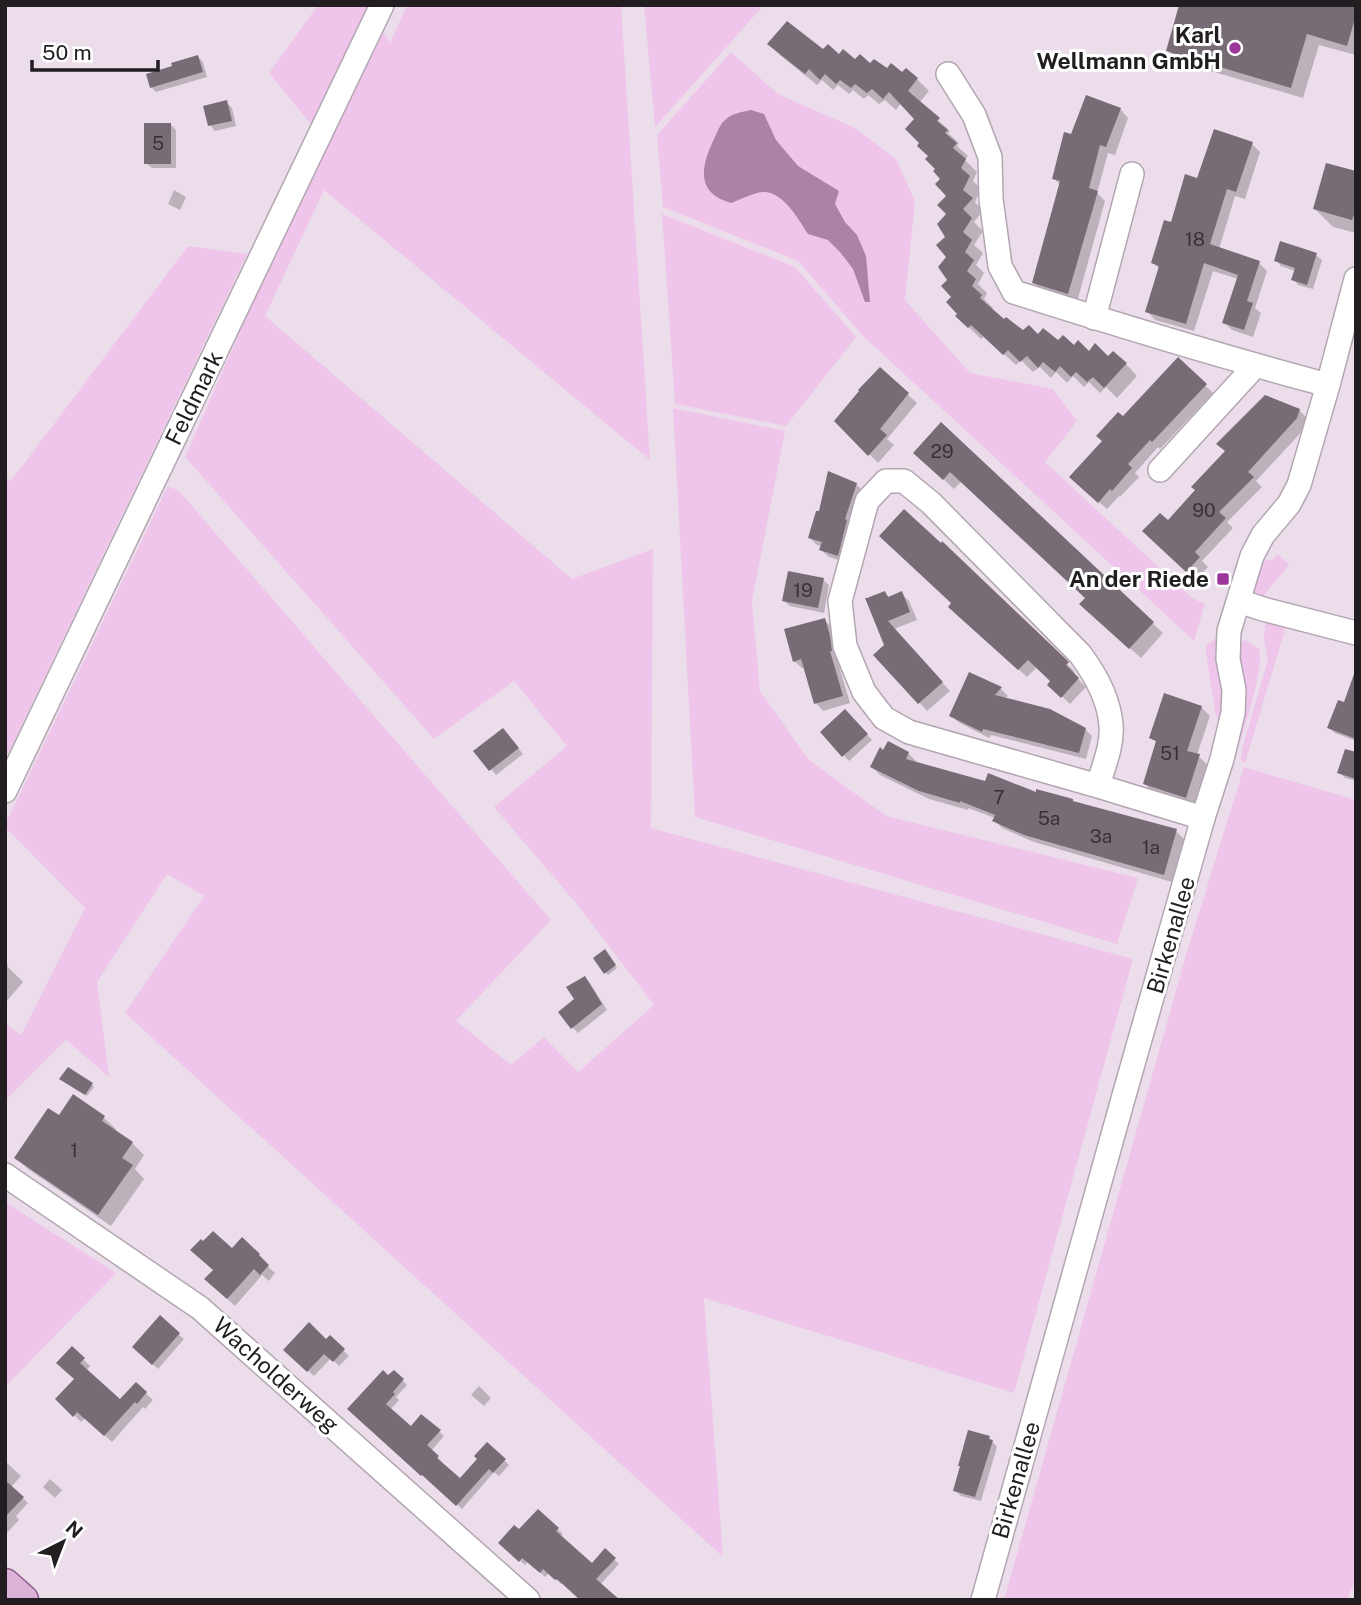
<svg xmlns="http://www.w3.org/2000/svg" width="1361" height="1605" viewBox="0 0 1361 1605" font-family="'Public Sans',sans-serif">
  <style>
    .green { fill: #efc5ec }
    .water { fill: #ab82a8 }
    .shadow { fill: #0003 }
    .building { fill: #776c76 }
    .lines { fill: none; stroke-linecap: round; stroke-linejoin: round }
    .minor-casing { stroke: #b2a6b1; stroke-width: 26 }
    .major-casing { stroke: #8b5c88; stroke-width: 33 }
    .minor { stroke: #fff; stroke-width: 23 }
    .major { stroke: #dcb2d9; stroke-width: 30 }
    .poi-dot { fill: #9d369a; stroke: #fff; stroke-width: 2.5 }
    .labels { text-anchor: middle; stroke-width: 6; stroke-linejoin: round; paint-order: stroke }
    .number-label { font-size: 19px; fill: #363136 }
    .poi-label { font-size: 23px; font-weight: bold; fill: #211d21; stroke: #fff; text-anchor: end }
    .street-label { font-size: 23px; fill: #211d21; stroke: #fff }
  </style>
  <rect width="100%" height="100%" fill="#ebdeea"/>
  <g class="green">
    <polygon points="318,5 366,5 390,43 407,5 621,5 650,460 324,190 265,316 572,579 653,549 651,828 1133,959 1014,1393 704,1298 723,1557 125,1013 204,896 167,874 97,982 109,1077 66,1040 5,1101 5,1023 21,1035 85,908 5,827 5,825 168,486 179,491 551,920 456,1021 511,1065 544,1037 578,1072 654,1005 576,903 494,807 567,746 514,681 434,739 185,457 324,140 269,73"/>
    <polygon points="644,5 764,5 655,127"/>
    <polygon points="731,52 778,94 855,128 896,159 915,201 905,300 970,373 1053,389 1077,421 1045,462 1192,598 1205,604 1194,641 863,336 798,261 663,207 657,135"/>
    <polygon points="662,214 795,267 856,337 786,426 675,404"/>
    <polygon points="188,246 247,254 5,760 5,477 11,481"/>
    <polygon points="673,408 785,431 752,601 760,691 808,759 886,816 1138,878 1117,944 695,817"/>
    <path d="M1278 554 1289 564C1280 580 1269 583 1262 602L1253 596C1253 583 1258 568 1267 559L1271 561Z"/>
    <polygon points="1268,620 1286,626 1245,763 1241,761 1242,749 1268,660 1264,640 1265,622"/>
    <path d="M1216 638C1217 667 1231 695 1219 723L1215 711 1206 652V646Z"/>
    <path d="M1245 640 1259 649C1265 668 1243 731 1237 753L1234 756 1239 642Z"/>
    <polygon points="1244,767 1356,800 1356,1578 1347,1600 1004,1600 1186,955"/>
    <polygon points="5,1202 116,1273 5,1387"/>
  </g>
  <path class="water" d="M751 110 764 114 776 140 798 166 839 191 835 204 845 222 857 235 866 256 870 302H865L853 269 840 252 828 240 808 234C799 220 783 191 763 192 755 192 739 200 731 203 695 193 701 166 714 139 717 133 720 124 725 120 732 113 742 112 751 110Z"/>
  <g class="shadow">
    <polygon points="1356,5 1356,55 1319,45 1303,98 1180,62 1168,50"/>
    <polygon points="770,44 824,51 917,79 929,91 919,103 950,131 948,133 959,143 957,146 968,156 965,160 977,172 973,181 981,189 975,202 983,211 974,222 983,231 974,245 983,253 976,265 984,273 978,284 987,293 984,299 993,308 991,311 1023,333 1038,336 1126,364 1137,376 1117,398 1106,387 1100,393 1089,382 1084,387 1073,376 1067,383 1056,372 1051,378 1040,367 1033,372 1021,360 1016,365 984,336 981,339 957,316 959,314 953,297 948,258 948,196 938,169 921,143 916,119 901,103 896,110 885,100 879,104 868,95 864,99 853,90 849,94 838,85 833,90 822,80 817,85 781,56"/>
    <polygon points="198,57 203,62 207,77 156,92 151,87"/>
    <polygon points="226,102 232,108 236,126 215,131 210,125"/>
    <polygon points="1120,109 1128,118 1115,155 1108,153 1097,193 1105,201 1077,302 1042,291 1034,282 1060,185 1054,178 1072,136"/>
    <polygon points="170,124 176,130 176,168 152,168 146,163"/>
    <polygon points="1252,144 1260,152 1245,199 1235,196 1219,249 1259,263 1267,271 1255,308 1261,313 1253,337 1232,330 1224,322 1238,279 1213,271 1194,331 1155,320 1147,311 1160,269 1153,263 1172,224 1198,181"/>
    <polygon points="1356,173 1356,233 1333,227 1315,209"/>
    <polygon points="174,190 186,197 180,210 168,204"/>
    <polygon points="1316,255 1322,260 1313,289 1298,285 1293,279 1295,271 1281,266 1276,260"/>
    <polygon points="1179,360 1213,393 1160,449 1158,447 1135,473 1139,477 1120,497 1119,496 1107,509 1079,485 1124,418"/>
    <polygon points="880,369 917,403 887,439 894,445 878,463 836,421"/>
    <polygon points="1299,410 1308,419 1306,427 1256,481 1262,487 1227,522 1233,528 1202,561 1208,567 1196,579 1145,531 1168,522 1197,491 1227,452"/>
    <polygon points="941,424 1163,633 1141,658 1092,614 1087,598 962,481 954,489 926,463"/>
    <polygon points="856,484 864,492 845,562 829,557 821,550 822,547 817,545 810,538"/>
    <polygon points="823,580 829,585 824,613 790,606 784,601"/>
    <polygon points="885,593 890,598 901,593 909,601 917,620 894,629 950,691 927,711 876,655 886,646"/>
    <polygon points="959,615 1045,641 1075,672 1073,674 1086,687 1070,704 1050,685 1053,682 1037,667 1027,677"/>
    <polygon points="824,620 832,627 839,658 837,659 850,703 823,711 816,703 805,667 802,668 794,661"/>
    <polygon points="970,674 1001,689 1008,696 1004,699 1085,729 1092,736 1086,759 991,735 989,738 958,722 951,715"/>
    <polygon points="1356,674 1356,741 1335,733 1329,728 1345,704"/>
    <polygon points="1201,707 1210,716 1197,755 1208,765 1195,806 1154,793 1145,784 1157,743 1151,737"/>
    <polygon points="845,711 872,740 849,761 822,732"/>
    <polygon points="508,736 523,754 496,775 476,752"/>
    <polygon points="908,753 916,761 915,763 986,783 1176,831 1184,839 1172,882 1034,842 1002,828 994,820 995,818 968,808 968,810 929,799 880,775 872,767"/>
    <polygon points="1356,754 1356,781 1345,778 1339,772"/>
    <polygon points="607,954 617,968 608,975 606,973"/>
    <polygon points="5,962 8,965 7,966 23,982 6,1002"/>
    <polygon points="585,978 590,983 607,1010 578,1033 572,1027 576,999"/>
    <polygon points="64,1081 92,1085 94,1087 87,1096"/>
    <polygon points="104,1118 116,1129 115,1131 132,1143 144,1155 135,1169 144,1179 111,1226 28,1169 16,1157"/>
    <polygon points="232,1251 265,1264 275,1273 269,1281 262,1275 235,1306 214,1287"/>
    <polygon points="160,1318 184,1339 158,1369 134,1347"/>
    <polygon points="330,1338 349,1356 339,1366 331,1358 314,1376 285,1350 326,1341"/>
    <polygon points="72,1348 90,1366 86,1371 120,1402 136,1384 153,1400 145,1409 143,1407 112,1442 85,1418 81,1422 58,1399 76,1380"/>
    <polygon points="394,1372 407,1385 396,1397 399,1400 390,1410 411,1428 422,1417 444,1436 431,1451 442,1462 440,1464 460,1481 480,1459 487,1445 509,1465 499,1476 494,1472 462,1509 428,1478 427,1479 350,1409"/>
    <polygon points="479,1386 491,1398 484,1406 471,1395"/>
    <polygon points="989,1438 997,1447 981,1501 961,1496 955,1490"/>
    <polygon points="5,1461 21,1476 11,1487 28,1503 16,1516 19,1520 5,1535"/>
    <polygon points="50,1479 62,1490 55,1498 43,1487"/>
    <polygon points="538,1511 563,1534 560,1537 592,1565 605,1551 619,1564 600,1585 561,1584 549,1573 545,1577 528,1561 525,1565 500,1543 520,1532"/>
  </g>
  <g class="building">
    <polygon points="1179,5 1356,5 1356,15 1347,46 1307,34 1291,88 1166,51"/>
    <polygon points="787,21 823,49 828,44 839,54 843,49 855,59 860,54 870,63 874,59 887,68 891,63 902,72 906,68 918,78 908,91 940,118 937,121 948,130 945,133 957,143 953,148 966,159 961,168 970,176 963,190 973,198 963,209 972,218 963,232 972,240 965,252 974,260 967,271 976,279 972,286 982,295 980,298 1004,319 1006,317 1023,330 1029,325 1038,334 1043,328 1058,340 1063,335 1074,345 1078,340 1089,351 1095,343 1108,356 1113,351 1127,363 1104,388 1093,377 1087,382 1076,372 1071,377 1060,366 1055,372 1043,362 1038,368 1027,356 1020,362 1008,350 1003,355 971,325 968,328 955,316 957,314 946,302 951,297 941,286 947,280 938,267 946,257 936,245 945,237 937,224 946,214 937,205 946,196 935,184 940,179 933,171 935,169 925,159 928,156 917,146 919,143 905,129 914,119 889,92 883,99 872,89 867,93 855,84 851,88 840,80 836,84 825,74 820,80 809,69 805,74 767,44"/>
    <polygon points="198,55 203,72 150,88 146,74 172,66 171,63"/>
    <polygon points="1086,95 1121,108 1106,147 1100,145 1089,188 1098,191 1068,294 1032,283 1060,181 1052,179 1064,132 1071,134"/>
    <polygon points="227,100 232,121 208,126 203,106"/>
    <rect x="144" y="123" width="27" height="41"/>
    <polygon points="1214,129 1253,142 1236,192 1227,189 1210,244 1260,261 1247,301 1253,303 1244,330 1222,323 1238,275 1204,263 1186,324 1145,312 1159,266 1151,263 1164,220 1171,222 1185,174 1197,178"/>
    <polygon points="1326,163 1356,171 1356,209 1352,220 1313,209"/>
    <polygon points="1280,241 1317,253 1307,285 1291,280 1295,268 1274,261"/>
    <polygon points="1178,357 1207,384 1152,442 1150,440 1128,464 1132,468 1112,491 1110,489 1098,503 1069,477 1102,441 1096,436 1118,412 1123,416"/>
    <polygon points="880,367 909,393 880,429 887,435 868,456 834,421 859,391 858,390"/>
    <polygon points="1265,395 1300,409 1297,418 1248,472 1254,477 1219,512 1226,518 1195,552 1200,557 1186,572 1142,531 1160,513 1168,520 1195,490 1191,487 1225,451 1216,444"/>
    <polygon points="941,422 1154,622 1129,649 1079,604 1085,598 950,472 943,480 913,453"/>
    <polygon points="828,471 857,483 845,519 847,520 838,556 819,550 822,542 808,538 816,511 819,511"/>
    <polygon points="904,509 941,543 942,541 1069,662 1066,665 1079,678 1061,698 1047,685 1050,681 1028,660 1018,670 948,607 951,603 879,536"/>
    <polygon points="788,571 824,578 818,608 782,601"/>
    <polygon points="885,591 888,597 902,591 910,612 888,621 943,682 918,704 873,655 884,645 865,598 867,598"/>
    <polygon points="825,618 830,636 832,651 830,651 843,696 814,704 801,659 793,662 784,629"/>
    <polygon points="969,672 1002,687 995,695 1050,709 1086,728 1079,753 983,729 982,732 949,716"/>
    <polygon points="1354,674 1356,674 1356,739 1327,728 1338,700 1344,702"/>
    <polygon points="1164,693 1202,706 1187,751 1200,754 1186,798 1143,784 1156,741 1149,738"/>
    <polygon points="845,709 868,734 842,757 820,732"/>
    <polygon points="503,728 519,748 489,771 473,751"/>
    <polygon points="888,741 909,752 906,759 985,781 988,773 1036,792 1036,789 1073,799 1073,801 1177,829 1164,875 1024,835 992,821 995,815 960,801 960,803 919,791 870,767 880,747 883,750"/>
    <polygon points="1345,749 1356,752 1356,779 1337,773"/>
    <polygon points="605,949 616,965 604,974 593,958"/>
    <polygon points="585,976 602,1004 571,1029 558,1012 574,999 566,987"/>
    <polygon points="68,1067 93,1083 85,1095 59,1079"/>
    <polygon points="73,1094 105,1116 102,1121 133,1142 122,1158 133,1165 98,1215 14,1158 48,1108 59,1115"/>
    <polygon points="213,1231 232,1248 242,1237 260,1254 259,1255 269,1265 260,1275 254,1269 227,1299 204,1279 213,1270 190,1250 201,1239 203,1241"/>
    <polygon points="160,1315 180,1333 152,1365 132,1347"/>
    <polygon points="309,1322 326,1339 330,1335 345,1349 333,1362 324,1354 307,1372 283,1350"/>
    <polygon points="72,1346 85,1358 80,1363 120,1399 136,1382 147,1392 137,1404 135,1402 104,1436 77,1412 73,1417 55,1399 74,1379 56,1363"/>
    <polygon points="383,1370 388,1375 394,1370 404,1379 393,1392 395,1394 386,1404 411,1426 421,1414 441,1430 427,1445 439,1456 437,1458 460,1478 477,1459 474,1456 487,1442 506,1459 493,1473 489,1469 456,1506 422,1475 421,1476 347,1409"/>
    <polygon points="968,1430 990,1436 989,1439 993,1440 975,1497 953,1491 960,1466 958,1466"/>
    <polygon points="5,1480 24,1497 5,1517"/>
    <polygon points="538,1509 559,1528 556,1531 592,1563 605,1548 616,1558 596,1579 620,1600 580,1600 557,1579 555,1580 543,1569 540,1573 522,1558 519,1562 498,1543 514,1525 519,1529"/>
  </g>
  <g class="lines">
    <g class="minor-casing">
      <g id="minor">
        <path d="M948 74 974 115 990 157 991 199 1000 266 1014 292C1118 325 1222 357 1328 385"/>
        <polyline points="1094,318 1132,174"/>
        <polyline points="1160,470 1255,366"/>
        <polyline points="1239,601 1263,609 1356,633"/>
        <path d="M1098 786C1103 767 1113 745 1111 725 1109 700 1095 674 1080 654L931 503 904 481H886L867 501 840 601 845 646 864 692 884 718 909 732 1098 786 1203 818"/>
        <polyline points="5,791 382,5"/>
        <polyline points="5,1175 200,1308 528,1600"/>
        <polyline points="983,1600 1123,1099 1203,818 1222,759 1233,713 1234,690 1228,659 1229,631 1252,556 1263,535 1289,504 1299,485 1328,385 1356,279"/>
      </g>
    </g>
    <g class="major-casing">
      <polyline id="major" points="5,1584 23,1600"/>
    </g>
    <use href="#minor" class="minor"/>
    <use href="#major" class="major"/>
  </g>
  <g class="poi-dot">
    <circle cx="1235" cy="48" r="7"/>
    <rect x="1216" y="572" width="14" height="14" rx="3.5"/>
  </g>
  <g class="labels">
    <g class="number-label">
      <text x="158" y="150">5</text>
      <text x="1195" y="246">18</text>
      <text x="942" y="458">29</text>
      <text x="1204" y="517">90</text>
      <text x="803" y="597">19</text>
      <text x="1170" y="760">51</text>
      <text x="999" y="804">7</text>
      <text x="1049" y="825">5a</text>
      <text x="1101" y="843">3a</text>
      <text x="1151" y="854">1a</text>
      <text x="74" y="1157">1</text>
    </g>
    <g class="poi-label">
      <text x="1221" y="43">Karl<tspan x="1221" dy="26">Wellmann GmbH</tspan></text>
      <text x="1209" y="587">An der Riede</text>
    </g>
    <g class="street-label">
      <text transform="translate(194 398) rotate(-64)" y="8">Feldmark</text>
      <text transform="translate(1171 935) rotate(-74)" y="8">Birkenallee</text>
      <text transform="translate(276 1375) rotate(42)" y="8">Wacholderweg</text>
      <text transform="translate(1016 1480) rotate(-74)" y="8">Birkenallee</text>
    </g>
  </g>
  <rect width="1361" height="1605" fill="none" stroke="#211d21" stroke-width="14"/>
  <g transform="translate(63 1542) rotate(42)" stroke="#ffffff" stroke-width="5" paint-order="stroke">
  <path d="M0-5L12 26L0 18L-12 26Z" fill="#211d21"/>
  <text y="-10" font-size="19" font-weight="bold" text-anchor="middle" fill="#211d21">N</text>
  </g>
  <path d="M32 60v10h126v-10" fill="none" stroke="#211d21" stroke-width="3.5"/>
  <text x="42" y="60" font-size="21" fill="#211d21" stroke="#ffffff" stroke-width="5" paint-order="stroke">50 m</text>
</svg>
